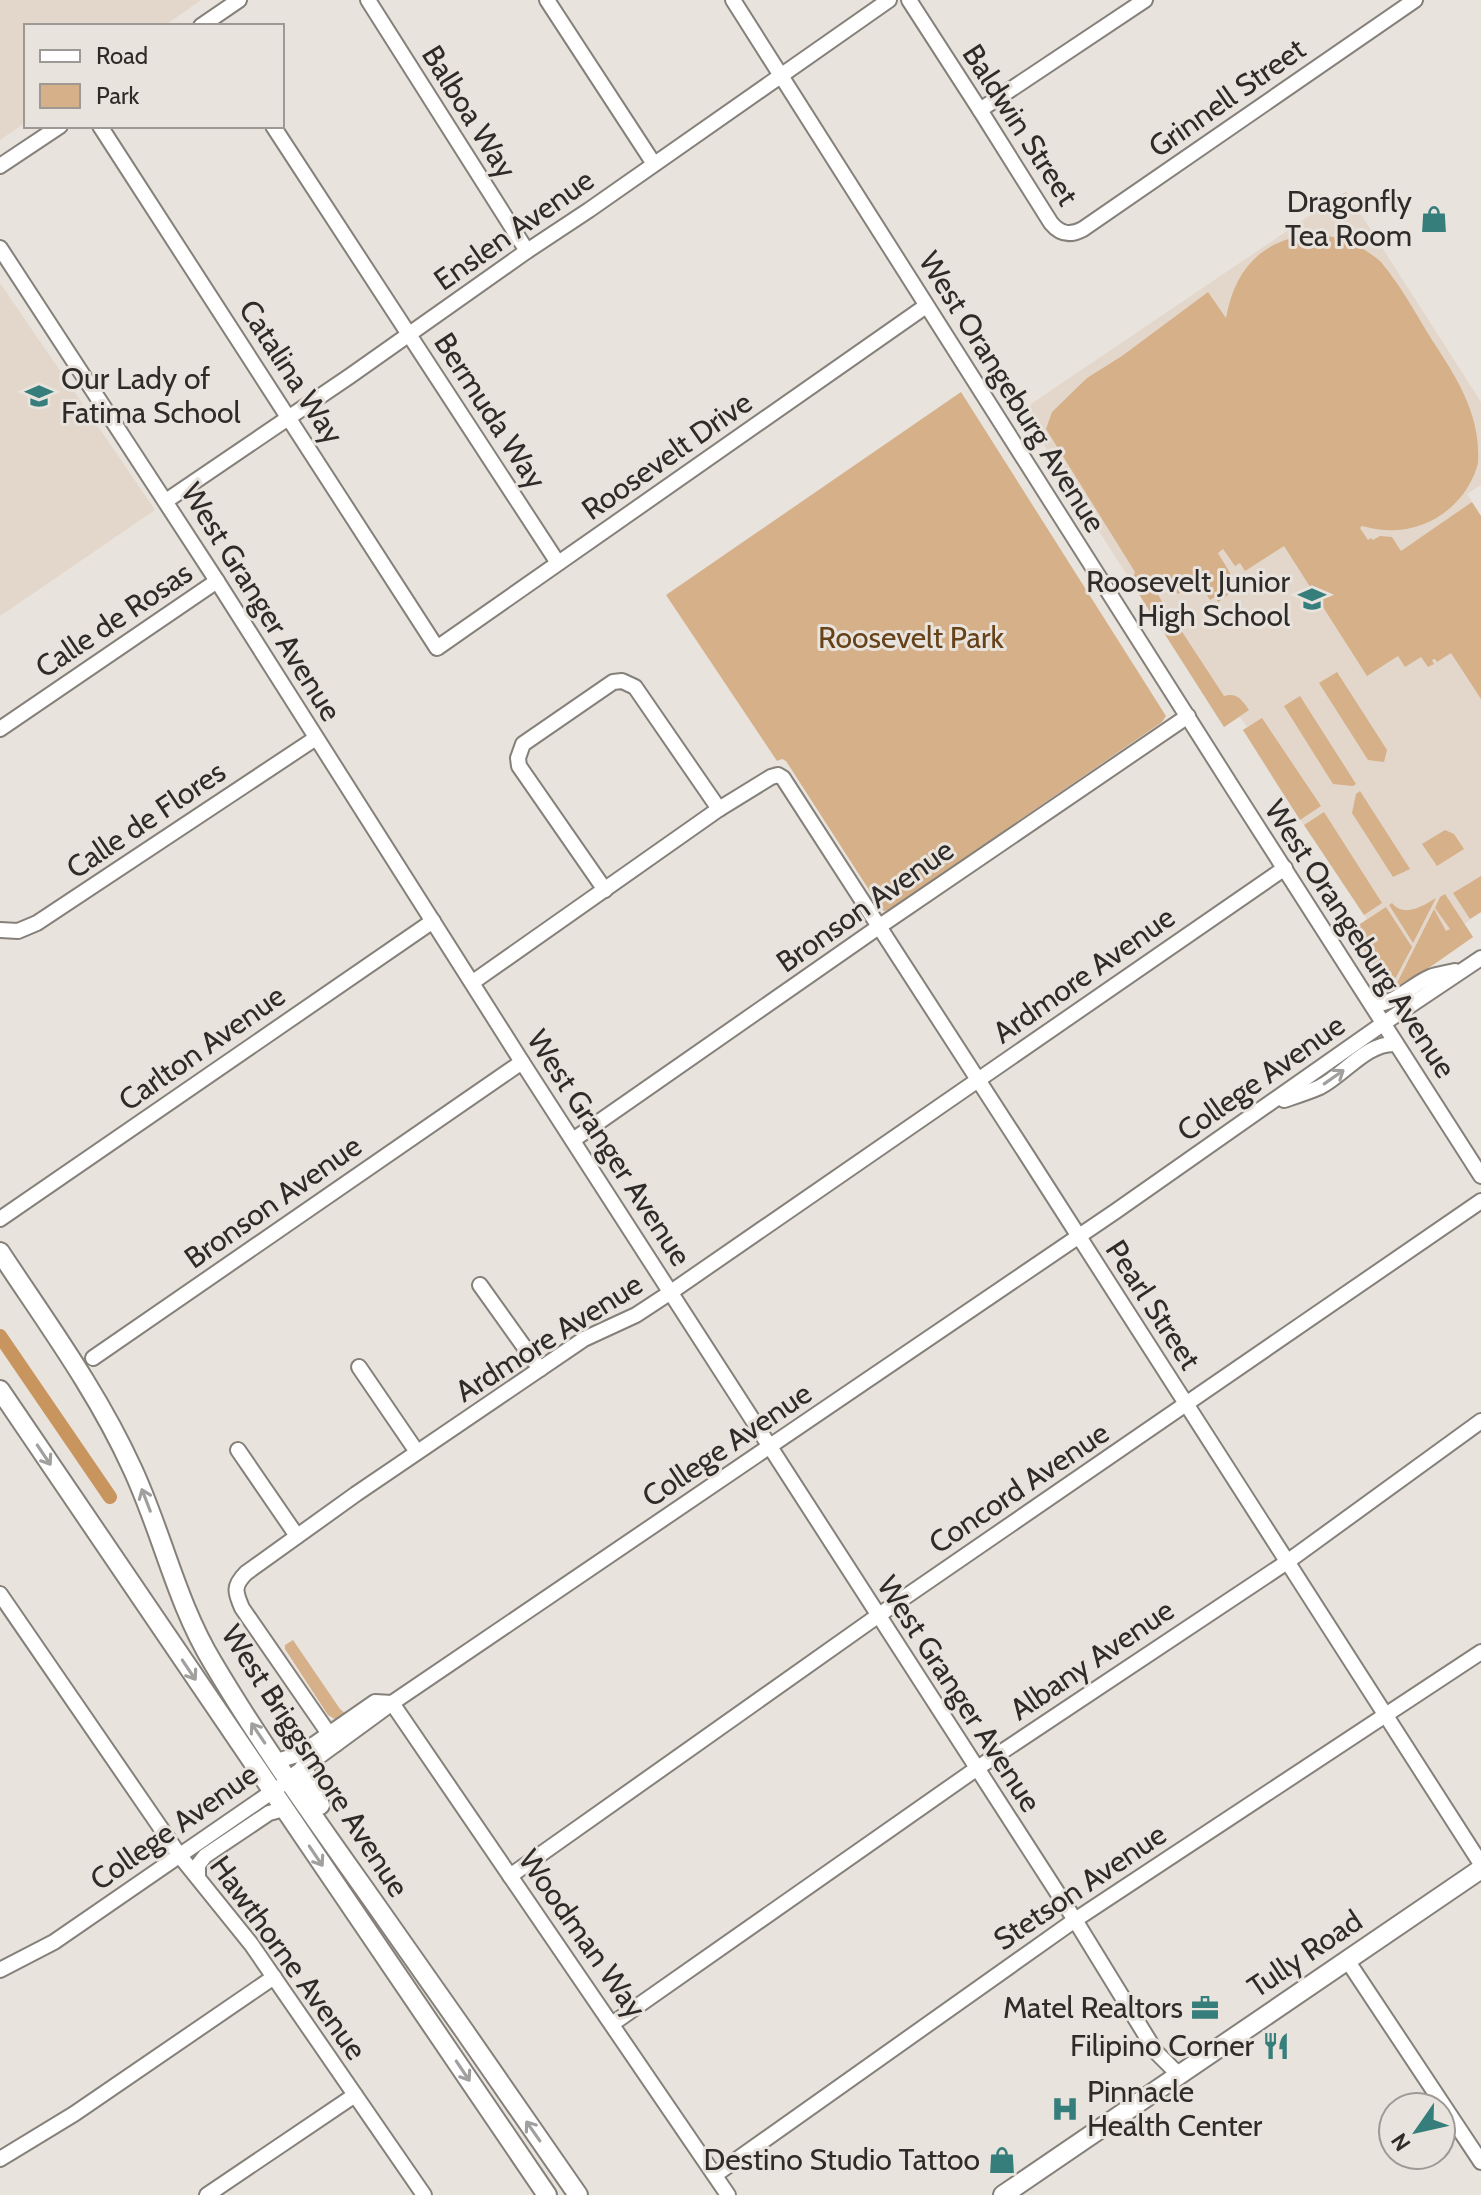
<svg xmlns="http://www.w3.org/2000/svg" width="1481" height="2195" viewBox="0 0 1481 2195" font-family="Cabin,sans-serif">
  <style>
    .built { fill: #e3d7cb }
    .green { fill: #d5b089 }
    .lines { fill: none; stroke-linecap: round; stroke-linejoin: round }
    .canal { stroke: #c9955e; stroke-width: 14 }
    .minor-casing { stroke: #86807a; stroke-width: 18 }
    .major-casing { stroke: #86807a; stroke-width: 22 }
    .minor { stroke: #fff; stroke-width: 14 }
    .major { stroke: #fff; stroke-width: 18 }
    .oneway { stroke: #a1a09f }
    .labels { text-anchor: middle; stroke-width: 6; stroke-linejoin: round; paint-order: stroke }
    .street-label { font-size: 30px; fill: #2e2b29; stroke: #e9e3dd }
    .poi-label { font-size: 30px; fill: #2e2b29; stroke: #e9e3dd; text-anchor: end }
    .park-label { font-size: 30px; fill: #664218; stroke: #e9e3dd }
  </style>
  <rect width="100%" height="100%" fill="#e9e3dd"/>
  <g class="built">
    <polygon points="0,0 201,0 164,26 26,26 26,122 0,140"/>
    <polygon points="1346,191 1481,402 1481,485 1467,494 1481,516 1481,912 1464,924 1473,937 1396,991 1390,991 1351,930 1367,919 1274,780 1243,730 1247,727 1240,717 1224,727 1028,420 1031,404"/>
    <polygon points="0,283 155,510 0,616"/>
  </g>
  <g class="green">
    <path d="M1312 234C1341 236 1360 244 1381 262 1401 286 1416 314 1432 340 1457 378 1481 415 1478 463 1474 480 1463 497 1449 509 1424 530 1393 535 1362 526L1360 528 1368 540 1371 538 1373 540 1380 536 1392 537 1401 551 1472 502 1481 516V699L1451 653 1437 662 1435 659 1432 660 1434 664 1428 667 1421 657 1405 667 1398 656 1367 676 1284 546 1245 571 1240 563 1235 566 1223 549 1218 553 1232 576V589H1230L1228 595 1218 602 1215 597 1210 600 1199 582 1178 594 1168 583 1156 590 1164 606 1161 610 1152 615 1132 583 1135 572 1046 429 1052 412 1087 378 1122 356 1208 292 1226 318C1235 268 1262 240 1312 234Z"/>
    <polygon points="961,392 1166,716 1162,722 889,910 884,911 880,907 786,761 782,759 777,761 666,595"/>
    <path d="M1170 619 1175 621 1224 696C1237 692 1242 700 1249 710L1224 727 1159 625Z"/>
    <polygon points="1337,672 1387,750 1384,762 1368,760 1319,683"/>
    <polygon points="1300,696 1356,784 1353,786 1333,784 1284,706"/>
    <polygon points="1262,718 1321,806 1300,820 1243,730"/>
    <polygon points="1360,791 1410,869 1393,877 1352,813 1356,794"/>
    <polygon points="1324,812 1382,903 1364,915 1304,825"/>
    <polygon points="1445,830 1454,834 1464,849 1437,866 1422,844"/>
    <polygon points="1481,876 1481,912 1470,919 1453,893"/>
    <polygon points="1445,894 1473,937 1400,988 1397,983 1434,909 1446,931 1450,929 1435,908 1440,897"/>
    <path d="M1436 898 1413 943 1389 905 1392 903C1404 918 1423 906 1436 898Z"/>
    <polygon points="1386,907 1412,947 1394,981 1388,987 1351,930"/>
    <polygon points="293,1640 340,1709 347,1715 338,1721 328,1715 285,1649 285,1645"/>
  </g>
  <g class="lines">
    <polyline class="canal" points="0,1336 110,1497"/>
    <g class="minor-casing">
      <g id="minor">
        <polyline points="368,0 527,251"/>
        <polyline points="547,0 654,164"/>
        <polyline points="733,0 1234,790 1481,1176"/>
        <path d="M909 0 980 110 1051 223C1060 234 1070 236 1083 229L1415 0"/>
        <polyline points="201,26 239,0"/>
        <polyline points="980,110 1145,0"/>
        <polyline points="100,126 437,648 926,306"/>
        <polyline points="273,126 558,563"/>
        <polyline points="0,166 60,126"/>
        <polyline points="0,248 217,581 522,1062 1075,1920 1156,2052 1178,2074"/>
        <polyline points="166,501 350,376 527,251 589,210 889,0"/>
        <polyline points="0,729 217,581"/>
        <polyline points="605,890 519,766 518,758 523,744 613,682 622,681 635,687 719,809"/>
        <polyline points="0,930 18,931 37,923 316,738"/>
        <polyline points="473,982 719,809 771,777 778,775 783,778 1028,1157 1481,1864"/>
        <path d="M1372 1005C1398 1003 1408 987 1430 977 1438 974 1447 973 1455 971"/>
        <path d="M1284 1100C1296 1096 1309 1092 1320 1087 1344 1075 1367 1042 1396 1044"/>
        <polyline points="573,1140 880,926 1188,716"/>
        <polyline points="0,1219 433,921"/>
        <polyline points="480,1285 540,1369"/>
        <polyline points="93,1358 522,1062"/>
        <polyline points="359,1367 417,1452"/>
        <polyline points="238,1450 297,1536"/>
        <polyline points="0,1594 180,1856 251,1944 424,2195"/>
        <path d="M336 1744 242 1608C235 1592 233 1586 246 1573L356 1494 584 1339 636 1315 671 1292 1285 868"/>
        <polyline points="277,1761 300,1754 375,1702 392,1703 728,2195"/>
        <polyline points="295,1774 392,1703 1116,1211 1384,1023 1481,958"/>
        <polyline points="510,1876 879,1615 1481,1201"/>
        <polyline points="198,1877 198,1865 205,1856 269,1813 284,1809"/>
        <polyline points="1347,1960 1481,2162"/>
        <polyline points="0,1970 54,1942 279,1787"/>
        <polyline points="612,2024 976,1769 1287,1562 1481,1421"/>
        <polyline points="0,2159 74,2114 274,1977"/>
        <polyline points="715,2175 1075,1920 1481,1652"/>
        <polyline points="207,2195 355,2095"/>
      </g>
    </g>
    <g class="major-casing">
      <g id="major">
        <path d="M0 1252C46 1322 97 1391 132 1468 162 1532 176 1602 213 1663 265 1751 326 1834 385 1918 450 2010 514 2102 578 2195"/>
        <polyline points="0,1390 547,2195"/>
        <polyline points="304,1768 308,1785 320,1805"/>
        <polyline points="1003,2195 1481,1869"/>
      </g>
    </g>
    <use href="#minor" class="minor"/>
    <use href="#major" class="major"/>
  </g>
  <defs><path id="oneway-shaft" d="M-6 0H5M1.5-3L5.5 0L1.5 3" fill="none" stroke-width="1.6" stroke-linecap="round" stroke-linejoin="round" transform="scale(2)"/></defs>
  <g class="oneway">
    <use href="#oneway-shaft" transform="translate(1334 1077) rotate(-35)"/>
    <use href="#oneway-shaft" transform="translate(44 1455) rotate(56)"/>
    <use href="#oneway-shaft" transform="translate(146 1500) rotate(-111)"/>
    <use href="#oneway-shaft" transform="translate(189 1670) rotate(56)"/>
    <use href="#oneway-shaft" transform="translate(258 1733) rotate(-124)"/>
    <use href="#oneway-shaft" transform="translate(316 1856) rotate(56)"/>
    <use href="#oneway-shaft" transform="translate(463 2071) rotate(56)"/>
    <use href="#oneway-shaft" transform="translate(533 2131) rotate(-125)"/>
  </g>
  <defs>
    <g id="shop-bare" transform="scale(2.16)"><path d="M-5-2.5h2.3a2.7 3.5 0 0 1 5.4 0H5L5.5 6h-11ZM-1.5-2.5h3a1.5 2.3 0 0 0-3 0Z" fill="#357e7b" stroke="#e9e3dd" stroke-width="2.5" paint-order="stroke"/></g>
    <g id="school-bare" transform="scale(2.16)"><path d="M0-5L7-2L0 1L-7-2ZM-4 1L0 2.5L4 1V4Q0 6-4 4Z" fill="#357e7b" stroke="#e9e3dd" stroke-width="2.5" paint-order="stroke"/></g>
    <g id="office-bare" transform="scale(2.16)"><path d="M-6-3h4V-5.5h4V-3h4V5H-6ZM-1-4.5V-3h2v-1.5ZM-6 0V1H6V0Z" fill="#357e7b" stroke="#e9e3dd" stroke-width="2.5" paint-order="stroke"/></g>
    <g id="restaurant-bare" transform="scale(2.16)"><path d="M-5-6h1v4h1v-4h1v4h1v-4h1v5L-1.5 .5V6h-2V.5L-5-1ZM5-6V6H3V1.5H1.5Q1.5-4 5-6Z" fill="#357e7b" stroke="#e9e3dd" stroke-width="2.5" paint-order="stroke"/></g>
    <g id="hospital-bare" transform="scale(2.16)"><path d="M-5-5h3v3.5h4V-5h3V5h-3V1.5h-4V5h-3Z" fill="#357e7b" stroke="#e9e3dd" stroke-width="2.5" paint-order="stroke"/></g>
  </defs>
  <g fill-rule="evenodd">
    <use href="#shop-bare" x="1434" y="219"/>
    <use href="#school-bare" x="39" y="396"/>
    <use href="#school-bare" x="1312" y="599"/>
    <use href="#office-bare" x="1205" y="2008"/>
    <use href="#restaurant-bare" x="1276" y="2046"/>
    <use href="#hospital-bare" x="1065" y="2109"/>
    <use href="#shop-bare" x="1002" y="2160"/>
  </g>
  <g class="labels">
    <g class="street-label">
      <text transform="translate(1227 98) rotate(-35)" y="10">Grinnell Street</text>
      <text transform="translate(469 112) rotate(58)" y="10">Balboa Way</text>
      <text transform="translate(1020 125) rotate(57)" y="10">Baldwin Street</text>
      <text transform="translate(514 230) rotate(-35)" y="10">Enslen Avenue</text>
      <text transform="translate(291 372) rotate(57)" y="10">Catalina Way</text>
      <text transform="translate(1012 392) rotate(58)" y="10">West Orangeburg Avenue</text>
      <text transform="translate(490 411) rotate(57)" y="10">Bermuda Way</text>
      <text transform="translate(667 456) rotate(-35)" y="10">Roosevelt Drive</text>
      <text transform="translate(261 602) rotate(58)" y="10">West Granger Avenue</text>
      <text transform="translate(114 620) rotate(-34)" y="10">Calle de Rosas</text>
      <text transform="translate(146 820) rotate(-34)" y="10">Calle de Flores</text>
      <text transform="translate(865 906) rotate(-35)" y="10">Bronson Avenue</text>
      <text transform="translate(1360 939) rotate(57)" y="10">West Orangeburg Avenue</text>
      <text transform="translate(1084 975) rotate(-35)" y="10">Ardmore Avenue</text>
      <text transform="translate(202 1048) rotate(-35)" y="10">Carlton Avenue</text>
      <text transform="translate(1261 1078) rotate(-35)" y="10">College Avenue</text>
      <text transform="translate(609 1148) rotate(57)" y="10">West Granger Avenue</text>
      <text transform="translate(273 1202) rotate(-35)" y="10">Bronson Avenue</text>
      <text transform="translate(1153 1305) rotate(57)" y="10">Pearl Street</text>
      <text transform="translate(549 1338) rotate(-32)" y="10">Ardmore Avenue</text>
      <text transform="translate(727 1445) rotate(-34)" y="10">College Avenue</text>
      <text transform="translate(1019 1488) rotate(-34)" y="10">Concord Avenue</text>
      <text transform="translate(1092 1660) rotate(-34)" y="10">Albany Avenue</text>
      <text transform="translate(959 1694) rotate(57)" y="10">West Granger Avenue</text>
      <text transform="translate(315 1761) rotate(57)" y="10">West Briggsmore Avenue</text>
      <text transform="translate(174 1827) rotate(-35)" y="10">College Avenue</text>
      <text transform="translate(1080 1887) rotate(-34)" y="10">Stetson Avenue</text>
      <text transform="translate(582 1934) rotate(55)" y="10">Woodman Way</text>
      <text transform="translate(1305 1954) rotate(-34)" y="10">Tully Road</text>
      <text transform="translate(288 1958) rotate(54)" y="10">Hawthorne Avenue</text>
    </g>
    <g class="poi-label">
      <text x="1412" y="212">Dragonfly<tspan x="1412" dy="34">Tea Room</tspan></text>
      <text x="61" y="389" text-anchor="start">Our Lady of<tspan x="61" dy="34">Fatima School</tspan></text>
      <text x="1290" y="592">Roosevelt Junior<tspan x="1290" dy="34">High School</tspan></text>
      <text x="1183" y="2018">Matel Realtors</text>
      <text x="1254" y="2056">Filipino Corner</text>
      <text x="1087" y="2102" text-anchor="start">Pinnacle<tspan x="1087" dy="34">Health Center</tspan></text>
      <text x="980" y="2170">Destino Studio Tattoo</text>
    </g>
    <g class="park-label">
      <text x="911" y="648">Roosevelt Park</text>
    </g>
  </g>
  <rect x="24" y="24" width="260" height="104" fill="#e9e3dd" stroke="#9e9995" stroke-width="2"/>
  <rect x="40" y="50" width="40" height="12" fill="#ffffff" stroke="#9e9995" stroke-width="2"/>
  <text x="96" y="64" font-size="24" fill="#2e2b29">Road</text>
  <rect x="40" y="84" width="40" height="24" fill="#d5b089" stroke="#9e9995" stroke-width="2"/>
  <text x="96" y="104" font-size="24" fill="#2e2b29">Park</text>
  <g transform="translate(1417 2131) rotate(236)"><circle r="38" fill="#e9e3dd" stroke="#9e9995" stroke-width="2"/>
  <path d="M0-6L14 30L0 20L-14 30Z" fill="#357e7b"/>
  <text y="-12" font-size="22" font-weight="bold" text-anchor="middle" fill="#2e2b29">N</text>
  </g>
</svg>
